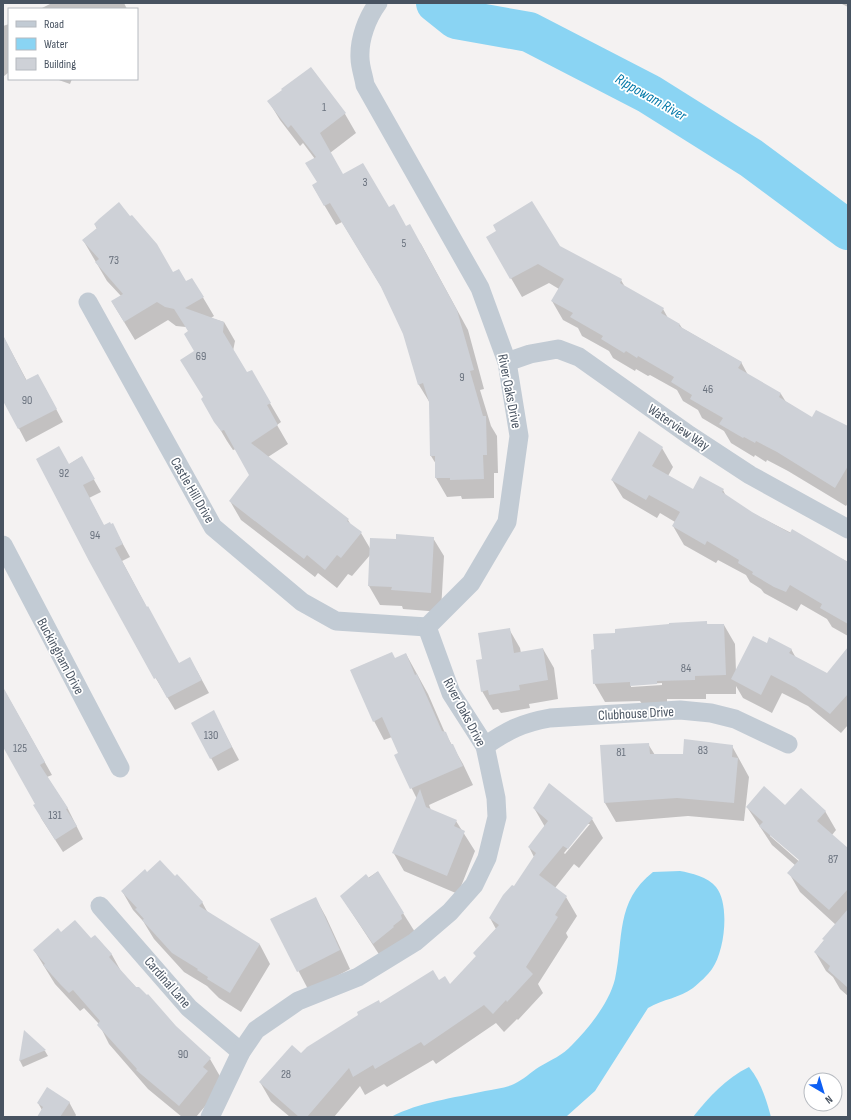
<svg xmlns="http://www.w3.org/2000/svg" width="851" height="1120" viewBox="0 0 851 1120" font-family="'Sofia Sans Condensed',sans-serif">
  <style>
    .water { fill: #8ad4f3 }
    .shadow { fill: #0003; fill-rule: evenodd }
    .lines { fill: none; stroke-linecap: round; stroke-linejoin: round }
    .river { stroke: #8ad4f3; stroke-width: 40 }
    .building { fill: #ced1d7 }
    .street { stroke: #c2cbd4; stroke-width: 19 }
    .labels { text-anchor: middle; stroke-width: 3.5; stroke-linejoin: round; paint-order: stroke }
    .number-label { font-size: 12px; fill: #6a727e }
    .street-label { font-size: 14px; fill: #485361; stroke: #fff }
    .water-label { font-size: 15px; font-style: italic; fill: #0479a9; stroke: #fff }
  </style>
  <rect width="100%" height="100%" fill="#f4f2f2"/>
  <g class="water">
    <path d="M680 871C691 873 708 877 716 887 730 904 725 951 712 969 708 975 699 983 693 988 680 998 663 999 648 1008L595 1091 567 1116 391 1117C419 1102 454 1098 485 1091 494 1089 506 1088 514 1084 523 1080 531 1072 539 1067 551 1060 563 1055 572 1045 589 1028 609 1003 615 979 624 938 615 902 653 872Z"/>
    <path d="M749 1067C761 1082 766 1099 771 1117H693C709 1097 726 1078 749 1067Z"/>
  </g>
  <g class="shadow">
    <polygon points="52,3 124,3 127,9 40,9"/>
    <polygon points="840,3 848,3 848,7"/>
    <polygon points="9,24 9,72 3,77 3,26"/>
    <polygon points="311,68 345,114 356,133 330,153 343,176 388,209 421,244 468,330 484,389 480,390 491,426 497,436 498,473 494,473 494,498 462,499 461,496 447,497 436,478 436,464 431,456 430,403 419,385 404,333 384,291 342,222 336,225 313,186 318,183 315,159 303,143 300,146 280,120 269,102"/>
    <polygon points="56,79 72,79 70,84"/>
    <polygon points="95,225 186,283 192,279 214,316 211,318 224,322 235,341 233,351 247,374 251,371 281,422 277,425 288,444 268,457 348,520 351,525 361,533 371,550 397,540 433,538 444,556 441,612 403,609 402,606 380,605 369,586 371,554 352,576 348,574 337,588 318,573 315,577 241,520 230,501 251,475 236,449 233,450 227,441 202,399 204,398 195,351 189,332 186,327 176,326 168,320 135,340 112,302 121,296 107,281 83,240 97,229"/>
    <polygon points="487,237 559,247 621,280 625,287 663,309 668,318 680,325 682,328 741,362 748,375 781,394 786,402 812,418 828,418 829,417 848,428 848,503 846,506 788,471 767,460 766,462 755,455 754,457 731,443 724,431 702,418 698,410 683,401 677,390 650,375 648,376 636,369 635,371 613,358 609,351 582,336 578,328 563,320 552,301 559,289 549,283 522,297"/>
    <polygon points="3,336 27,381 45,388 63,422 26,442 3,398"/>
    <polygon points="662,448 673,467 668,476 693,490 723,490 726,496 752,513 848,562 848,636 832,627 827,619 801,604 797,611 764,593 761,589 750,582 746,575 718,560 716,563 684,545 673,526 675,522 660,513 657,518 623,498 612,480"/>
    <polygon points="81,457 101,492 89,498 104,526 119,537 130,557 122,561 147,608 179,664 197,671 209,693 175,710 137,647 68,465"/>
    <path d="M706 622 708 625H724L735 644 736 672 767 644 791 649 796 658 827 674 848 660V725L841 733 808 706 782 693 772 713 743 698 736 686V694H706V699H667V703L642 704 640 701 605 702 594 683 616 634ZM662 683V685L631 687V685Z"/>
    <polygon points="509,629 520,648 521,653 543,649 554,668 558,699 529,704 530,708 501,713 498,709 493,710 482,691 483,660"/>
    <polygon points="406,654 428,694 445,733 463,764 473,785 429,805 431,810 456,821 475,851 458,894 404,871 393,852 417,799 395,755 399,754 392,737 384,740 374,721 395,659"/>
    <polygon points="3,688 52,775 47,777 68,809 83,839 63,852 41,818 37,804 3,745"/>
    <polygon points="220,724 239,760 218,771 211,758"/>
    <polygon points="648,744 655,755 684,755 732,746 749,777 744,821 688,816 616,822 605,803 601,746"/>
    <path d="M785 806 825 811 836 830 832 835 848 852V996L840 989 833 977 826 971 815 952 836 925 800 892 789 873 796 866 772 845 747 807ZM770 833 803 863 802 864 770 836Z"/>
    <path d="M534 808 592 819 603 838 579 868 574 864 555 888 566 897 577 916 566 933 568 937 538 984 543 993 518 1020 517 1019 504 1032 496 1023 436 1064 433 1060 387 1087 384 1084 365 1095 360 1086 334 1117H290L271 1101 260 1082 380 1005 439 981 450 985 477 957 474 953 496 929 490 918 515 887 534 857 529 847 545 827ZM587 824H590L565 854 564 853Z"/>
    <polygon points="377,872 415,932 384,962 341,896"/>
    <polygon points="147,873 175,878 202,902 208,913 260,945 270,964 241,1012 219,998 207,986 184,972 154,939 143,921 133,910 122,891"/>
    <polygon points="316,899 326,917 350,969 309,991 271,919"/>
    <polygon points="61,933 91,939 95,936 112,955 122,973 175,1027 210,1059 221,1078 218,1091 196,1117 182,1117 148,1089 109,1044 99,1024 84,1008 80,1011 55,984 34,950"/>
    <polygon points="25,1032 45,1051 48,1056 23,1067 20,1061"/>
    <polygon points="69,1102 76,1115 75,1117 38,1117 42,1110 38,1103"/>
  </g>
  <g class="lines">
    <polyline class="river" points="436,3 456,19 529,32 649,94 751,158 848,230"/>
  </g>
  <g class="building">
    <polygon points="311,67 346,113 320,133 343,174 363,163 389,207 394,204 406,226 410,224 457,310 474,370 470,371 483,416 486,416 487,455 483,455 484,479 450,480 450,478 435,478 435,456 430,456 429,402 423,383 418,385 403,334 381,287 330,203 324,206 312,185 317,182 305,163 316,157 291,125 288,128 267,101 282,90 281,89"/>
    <polygon points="532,201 560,246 622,279 620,283 664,308 661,313 680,324 679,326 742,362 738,368 781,393 779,397 812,417 816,410 848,426 848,466 835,488 777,452 756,441 755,443 744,437 743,438 719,424 723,418 690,399 692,395 671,382 674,377 638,356 637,358 626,351 624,353 601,339 603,336 570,317 573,313 551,301 564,279 538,264 510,279 486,237 496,231 493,225"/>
    <polygon points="119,202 130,216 132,215 157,244 173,272 179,269 186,281 192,278 204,297 185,308 224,322 223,332 247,372 252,370 271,403 267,405 278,425 251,443 349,519 347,521 362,532 341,558 337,555 325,570 307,555 304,559 229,501 249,475 224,430 221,431 214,422 201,399 203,397 180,360 194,351 184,334 188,331 174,309 165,307 157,302 124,322 111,301 123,294 95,262 99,259 82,240 97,228 94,224 99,219"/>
    <polygon points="3,335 26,380 38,374 57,409 18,429 3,401"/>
    <polygon points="639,431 663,447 652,466 693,489 700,476 724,489 722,492 752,512 790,533 792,529 848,562 848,624 820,608 822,604 790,585 786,592 774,587 752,574 753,572 738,563 739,560 707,541 705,545 672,526 680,512 649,495 646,500 611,480"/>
    <polygon points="59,446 69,464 82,456 95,479 83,485 104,525 110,522 111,524 113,523 123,544 115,548 147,607 148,606 179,663 190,657 202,680 167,698 156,678 154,679 89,561 36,459"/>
    <polygon points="396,534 434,537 431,593 391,590 392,587 368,586 370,538 396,539"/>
    <polygon points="707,621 707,624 724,624 726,675 695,676 695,680 657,681 657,684 630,686 630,682 593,684 591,650 594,649 593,634 615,633 615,629 669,624 669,623"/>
    <polygon points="510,628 514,653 543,648 548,680 519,685 520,690 489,695 488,690 481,692 476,660 482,659 478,633"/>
    <polygon points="753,636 767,643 769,637 792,649 789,653 827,673 848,647 848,694 830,714 796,688 771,675 761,695 731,679"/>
    <polygon points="392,652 395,658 406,653 415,675 417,674 442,731 446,732 451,744 453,744 463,766 410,789 394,755 398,753 382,717 373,722 350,670"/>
    <polygon points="3,687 45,762 40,765 68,808 66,809 77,826 55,840 33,805 35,804 3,747"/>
    <polygon points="214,710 232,747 210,759 191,723"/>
    <polygon points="684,739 733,745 732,757 738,758 734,803 677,798 604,803 600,745 649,743 650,754 683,754"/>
    <polygon points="549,783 593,818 568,849 563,846 539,875 567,896 555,915 558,917 526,967 533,974 507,1002 506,1000 493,1014 484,1005 424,1046 421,1042 375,1069 373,1065 353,1077 349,1068 307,1117 299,1117 259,1082 292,1045 301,1053 307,1047 358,1015 357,1012 379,1000 380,1003 433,970 439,980 445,976 450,984 476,956 473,953 499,925 489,918 503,895 512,885 514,886 536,853 528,847 548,821 533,808"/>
    <polygon points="764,786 785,805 801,788 826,811 817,821 848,848 848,889 829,910 787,873 799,860 759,826 763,822 746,807"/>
    <polygon points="420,789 426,807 457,820 454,826 465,831 447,876 392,853"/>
    <polygon points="160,860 175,876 177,874 203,902 199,906 260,944 230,993 207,979 208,977 197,970 198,969 172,953 142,920 144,919 135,909 137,908 121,891 145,869 147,872"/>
    <polygon points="378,871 404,913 401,915 402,919 393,926 394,927 373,944 340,896 366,874 369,878"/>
    <polygon points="316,897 340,950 297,972 270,919"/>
    <polygon points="848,909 848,988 828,970 830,966 814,952 824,940 822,939"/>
    <polygon points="75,920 91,938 95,935 112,954 109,957 136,987 139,987 147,995 148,994 176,1026 211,1058 203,1067 208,1071 179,1106 136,1070 137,1069 97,1025 100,1021 73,990 69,993 60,984 43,965 45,964 33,950 58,928 61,932"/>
    <polygon points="24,1030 46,1050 19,1061"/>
    <polygon points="47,1087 70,1102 60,1117 37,1117 43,1107 37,1103"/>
  </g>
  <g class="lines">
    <g class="street">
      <polyline points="88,302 213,527 302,602 336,621 427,627"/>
      <polyline points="507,362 530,354 558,349 579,357 689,435 750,475 848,529"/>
      <polyline points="3,545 120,768"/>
      <path d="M485 746C508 730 522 723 550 718L680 710 711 713 735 719 788 744"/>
      <polyline points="100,906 189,1008 241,1052"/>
      <path d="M210 1117 241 1052 256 1030 298 1001 358 977 415 942 450 912 474 885 487 858 497 817 496 798 485 746 451 693 427 627 471 583 507 522 519 436 507 362 480 288 365 85C364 77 360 67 360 58 359 39 367 18 378 3"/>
    </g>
  </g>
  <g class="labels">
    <g class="number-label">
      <text x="324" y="111">1</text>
      <text x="365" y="186">3</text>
      <text x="404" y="247">5</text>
      <text x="114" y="264">73</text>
      <text x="201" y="360">69</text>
      <text x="462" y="381">9</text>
      <text x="708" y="393">46</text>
      <text x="27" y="404">90</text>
      <text x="64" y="477">92</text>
      <text x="95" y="539">94</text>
      <text x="686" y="672">84</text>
      <text x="211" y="739">130</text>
      <text x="20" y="752">125</text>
      <text x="703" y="754">83</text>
      <text x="621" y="756">81</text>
      <text x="55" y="819">131</text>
      <text x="833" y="863">87</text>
      <text x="183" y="1058">90</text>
      <text x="286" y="1078">28</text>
    </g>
    <g class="street-label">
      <text transform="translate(510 391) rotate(79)" y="5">River Oaks Drive</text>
      <text transform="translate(679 427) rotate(34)" y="5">Waterview Way</text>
      <text transform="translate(193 490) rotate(60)" y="5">Castle Hill Drive</text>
      <text transform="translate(61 656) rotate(62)" y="5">Buckingham Drive</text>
      <text transform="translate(465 712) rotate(62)" y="5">River Oaks Drive</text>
      <text transform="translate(636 713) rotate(-3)" y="5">Clubhouse Drive</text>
      <text transform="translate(168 982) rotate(49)" y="5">Cardinal Lane</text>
    </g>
    <g class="water-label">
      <text transform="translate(651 97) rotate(30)" y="5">Rippowam River</text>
    </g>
  </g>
  <rect width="851" height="1120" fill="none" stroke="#485361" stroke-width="8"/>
  <rect x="8" y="8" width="130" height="72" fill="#ffffff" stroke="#b6bac0"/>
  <rect x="16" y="21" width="20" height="6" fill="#c2cbd4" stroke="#b6bac0"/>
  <text x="44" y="28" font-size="12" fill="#485361">Road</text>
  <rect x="16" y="38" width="20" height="12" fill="#8ad4f3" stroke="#b6bac0"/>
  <text x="44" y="48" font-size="12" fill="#485361">Water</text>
  <rect x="16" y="58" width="20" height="12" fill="#ced1d7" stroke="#b6bac0"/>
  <text x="44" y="68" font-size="12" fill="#485361">Building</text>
  <g transform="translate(823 1092) rotate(142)"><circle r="19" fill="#ffffff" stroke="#b6bac0"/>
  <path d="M0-3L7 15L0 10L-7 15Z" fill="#0e5ff3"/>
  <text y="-6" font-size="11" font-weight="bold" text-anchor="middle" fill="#485361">N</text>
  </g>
</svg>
